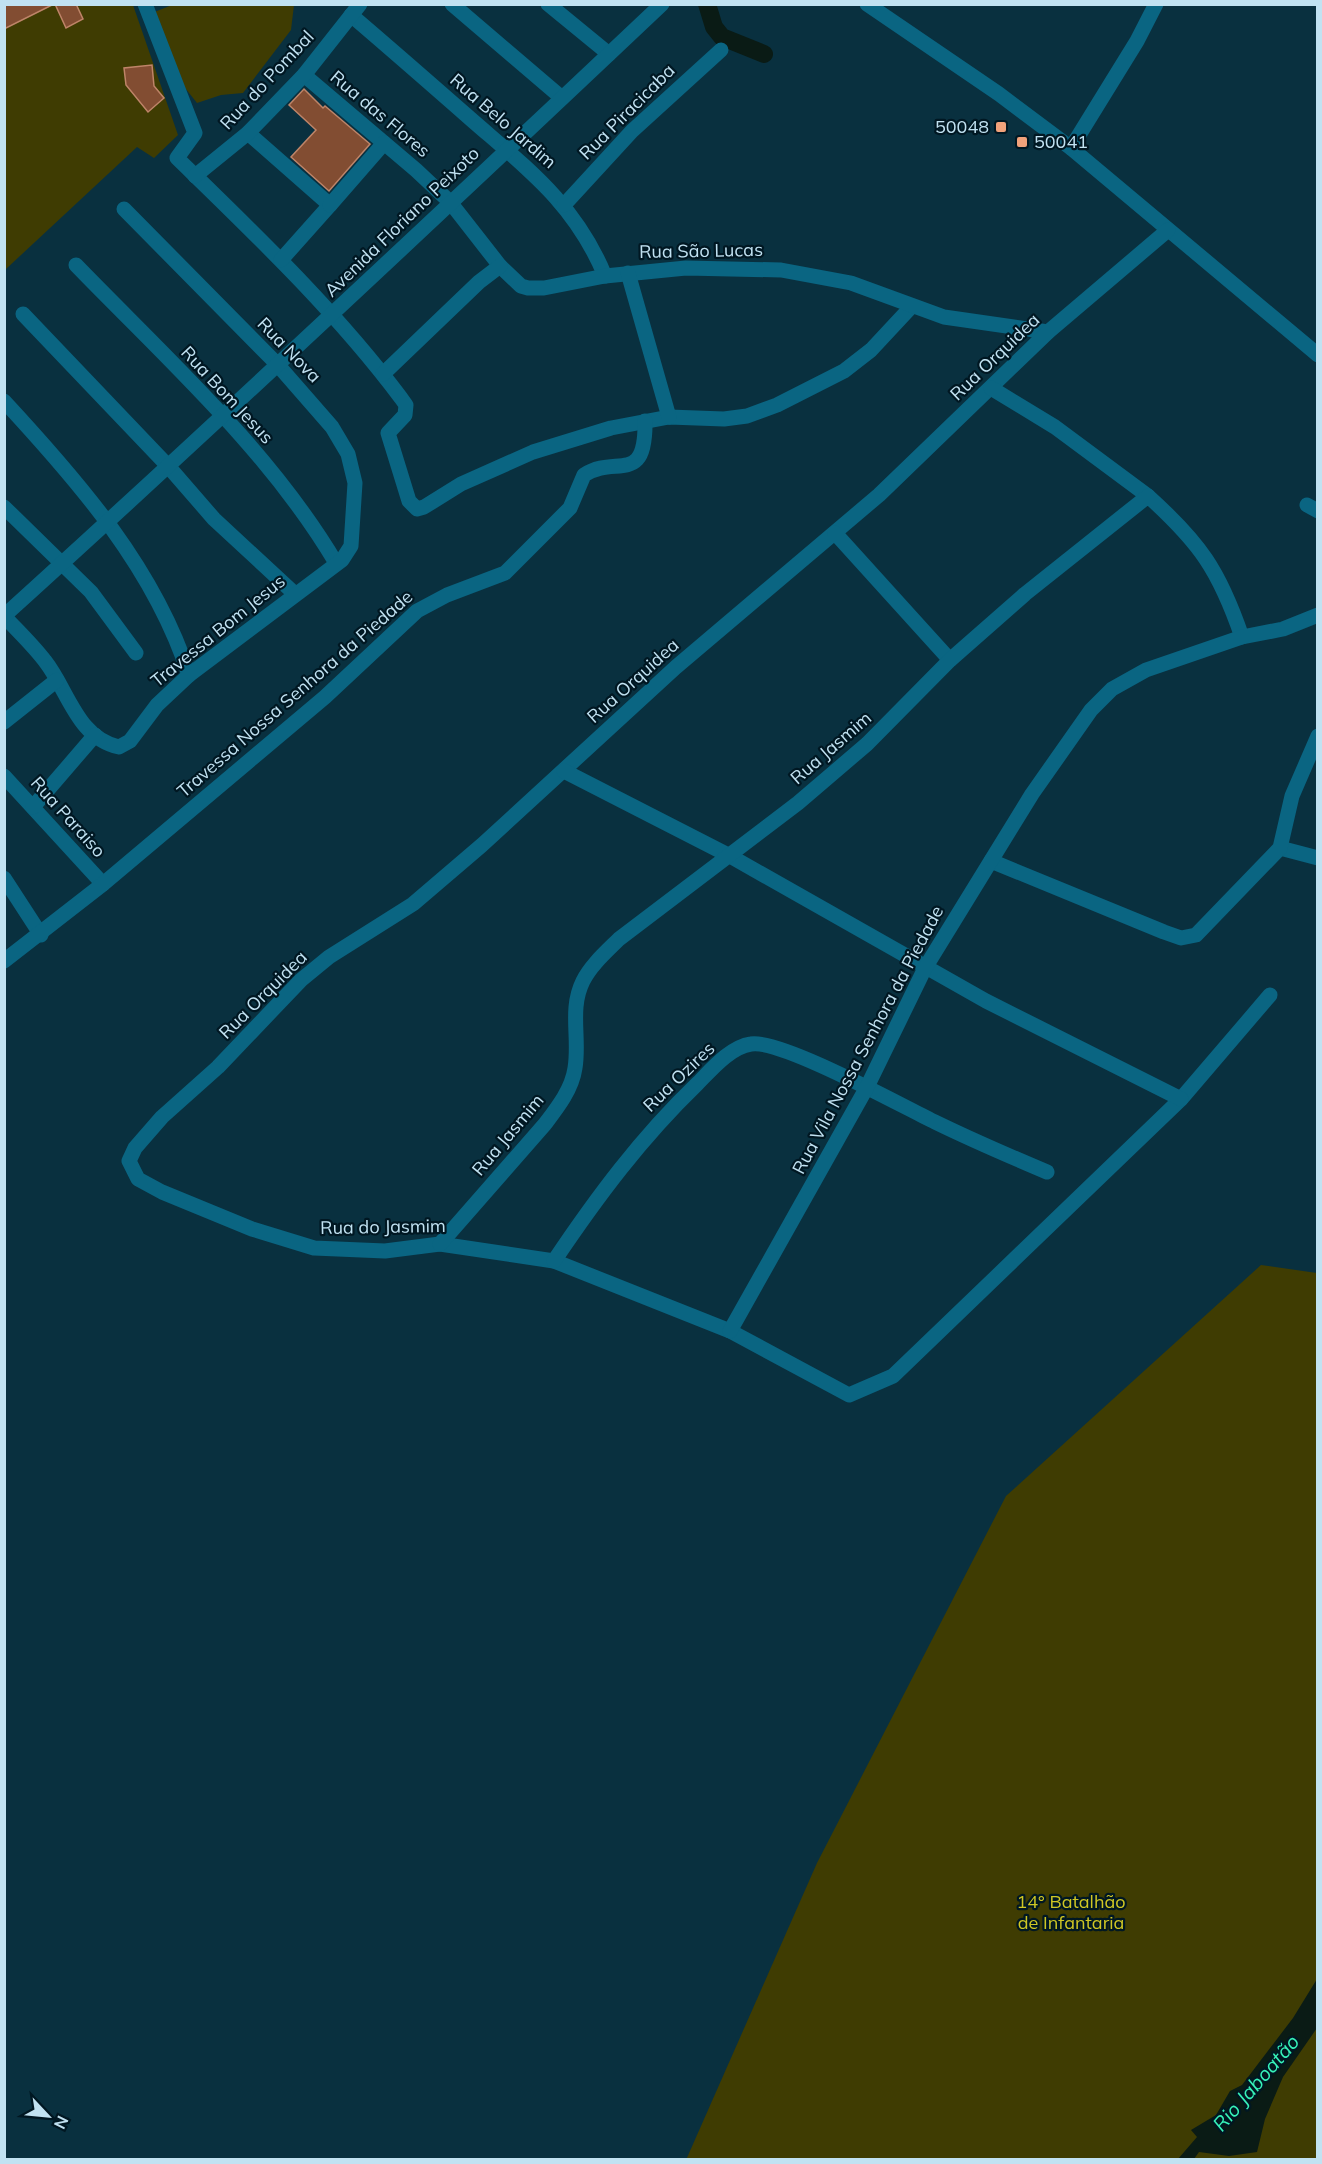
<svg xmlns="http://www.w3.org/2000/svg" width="1322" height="2164" viewBox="0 0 1322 2164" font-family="Mulish,sans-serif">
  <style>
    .green { fill: #3f3c02 }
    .water { fill: #0a1b15 }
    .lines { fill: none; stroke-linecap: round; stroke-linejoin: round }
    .canal { stroke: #0a1b15; stroke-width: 18 }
    .building { fill: #824d32; stroke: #be8468; stroke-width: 1.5 }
    .minor { stroke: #0a6582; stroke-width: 15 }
    .poi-dot { fill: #f1a27b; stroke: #001722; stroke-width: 2 }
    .labels { text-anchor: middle; stroke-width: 4.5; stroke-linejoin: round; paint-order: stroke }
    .street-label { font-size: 18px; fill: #c1e2f2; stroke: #001722 }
    .poi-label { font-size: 18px; fill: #c1e2f2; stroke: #001722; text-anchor: end }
    .park-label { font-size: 18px; fill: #cfc724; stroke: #001722 }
    .water-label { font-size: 20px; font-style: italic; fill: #36f2b9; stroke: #001722 }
  </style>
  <rect width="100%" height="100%" fill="#09303f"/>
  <g class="green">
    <polygon points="4,5 133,5 178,135 154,158 137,147 6,269"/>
    <polygon points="172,5 294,5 291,30 243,93 221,95 197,103 162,59 152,13"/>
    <polygon points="1261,1265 1317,1273 1317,2159 686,2160 817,1863 1006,1496"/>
  </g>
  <polygon class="water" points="1317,1979 1317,2028 1283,2077 1265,2119 1257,2152 1229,2156 1199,2152 1194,2159 1178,2159 1197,2137 1191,2130 1216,2115 1230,2091 1242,2085 1293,2018"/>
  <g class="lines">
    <polyline class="canal" points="707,4 714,27 722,37 764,54"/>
  </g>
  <g class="building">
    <polygon points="4,4 54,4 4,29"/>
    <polygon points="55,4 76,4 83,19 66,28"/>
    <polygon points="152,65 154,86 164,98 148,112 126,85 124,68"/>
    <polygon points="304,89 323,108 325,106 370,144 329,191 291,157 316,130 289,105"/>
  </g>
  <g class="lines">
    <g class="minor">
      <path d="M145 4 195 133 177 158C255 234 335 310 401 398L406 405 405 415 388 433 409 501 417 509 424 507 461 484 533 452 611 428 669 417 724 419 747 416 777 405 844 371 871 350 912 306"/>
      <polyline points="452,4 562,98"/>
      <polyline points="548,4 609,54"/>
      <polyline points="867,4 999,94 1071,148 1318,355"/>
      <path d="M351 15C392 50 432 85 473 121 528 169 576 205 605 276"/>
      <polyline points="304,75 416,170 450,202 500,266 521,286 528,288 544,288 605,276 686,268 781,270 851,283 944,317 1048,332"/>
      <polyline points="248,133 330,205 281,260"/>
      <polyline points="1071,148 1137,41 1156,4"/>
      <polyline points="195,176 248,133 304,75 360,4"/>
      <polyline points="330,205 384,143"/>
      <polyline points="564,205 632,131 721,50"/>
      <polyline points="1168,230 1048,332 879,495 676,667 482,845 413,904 329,957 301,980 218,1067 162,1117 135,1148 129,1161 138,1179 162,1192 252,1229 314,1248 385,1251 440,1244 554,1261 730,1331 849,1395 893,1376 1181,1099 1270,995"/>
      <path d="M76 265C167 359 269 450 336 563"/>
      <polyline points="628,273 669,417"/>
      <polyline points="23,314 168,466 214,519 295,594"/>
      <polyline points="383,374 479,282 500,266"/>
      <polyline points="991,388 1055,427 1148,496"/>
      <path d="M4 401C79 482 155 569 189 675"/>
      <polyline points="1307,505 1318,511"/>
      <polyline points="4,507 91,592 136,653"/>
      <polyline points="835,533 950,660"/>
      <path d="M4 616C18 631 33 645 45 661 68 690 77 738 119 747L130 741 157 705 189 675 342 560 351 546 355 483 348 454 332 427 277 364 124 209"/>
      <path d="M4 616C226 415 444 210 662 4"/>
      <polyline points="4,722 57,680"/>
      <polyline points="564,771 730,856 986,1001 1181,1099"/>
      <polyline points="4,776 103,884"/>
      <polyline points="33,807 95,735"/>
      <polyline points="1280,848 1318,858"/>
      <polyline points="991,861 1164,932 1181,938 1196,935 1280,848 1292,796 1318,736"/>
      <polyline points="4,878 41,935"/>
      <path d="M4 961 103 884 325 697 417 611 447 595 505 573 570 508 584 475C616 454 646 487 645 421"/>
      <path d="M440 1244 545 1124C558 1107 572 1089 575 1068 580 1038 569 1009 583 981 591 965 606 952 619 939L798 803 867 744 950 660 1025 594 1148 496C1200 543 1219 570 1242 637"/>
      <path d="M554 1261C597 1197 641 1138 697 1084 711 1070 730 1047 751 1044 781 1039 902 1106 935 1122 972 1140 1009 1156 1047 1172"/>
      <polyline points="730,1331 867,1087 925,968 1032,794 1091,710 1112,689 1146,670 1242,637 1283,629 1318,615"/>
    </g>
  </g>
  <g class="poi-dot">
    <rect x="995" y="121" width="12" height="12" rx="3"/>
    <rect x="1016" y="136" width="12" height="12" rx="3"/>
  </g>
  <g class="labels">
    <g class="street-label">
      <text transform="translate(267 80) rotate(-47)" y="6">Rua do Pombal</text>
      <text transform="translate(627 112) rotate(-45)" y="6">Rua Piracicaba</text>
      <text transform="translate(380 114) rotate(40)" y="6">Rua das Flores</text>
      <text transform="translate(503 121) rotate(41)" y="6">Rua Belo Jardim</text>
      <text transform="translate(402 222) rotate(-44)" y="6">Avenida Floriano Peixoto</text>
      <text transform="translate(701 251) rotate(-1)" y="6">Rua São Lucas</text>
      <text transform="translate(289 350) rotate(46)" y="6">Rua Nova</text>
      <text transform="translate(995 357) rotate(-44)" y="6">Rua Orquidea</text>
      <text transform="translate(227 395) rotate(47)" y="6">Rua Bom Jesus</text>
      <text transform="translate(218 631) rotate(-39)" y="6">Travessa Bom Jesus</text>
      <text transform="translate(633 681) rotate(-42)" y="6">Rua Orquidea</text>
      <text transform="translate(295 694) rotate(-41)" y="6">Travessa Nossa Senhora da Piedade</text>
      <text transform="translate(831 748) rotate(-41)" y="6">Rua Jasmim</text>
      <text transform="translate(68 817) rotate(48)" y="6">Rua Paraiso</text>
      <text transform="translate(263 995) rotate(-45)" y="6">Rua Orquidea</text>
      <text transform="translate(868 1040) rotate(-62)" y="6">Rua Vila Nossa Senhora da Piedade</text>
      <text transform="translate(679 1077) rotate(-44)" y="6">Rua Ozires</text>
      <text transform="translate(508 1135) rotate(-50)" y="6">Rua Jasmim</text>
      <text transform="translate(383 1227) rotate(-1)" y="6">Rua do Jasmim</text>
    </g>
    <g class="poi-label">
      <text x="989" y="133">50048</text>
      <text x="1034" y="148" text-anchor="start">50041</text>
    </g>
    <g class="park-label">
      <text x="1071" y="1908">14° Batalhão<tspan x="1071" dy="21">de Infantaria</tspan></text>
    </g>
    <g class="water-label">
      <text transform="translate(1256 2083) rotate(-49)" y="7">Rio Jaboatão</text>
    </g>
  </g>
  <rect width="1322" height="2164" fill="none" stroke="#c1e2f2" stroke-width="12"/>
  <g transform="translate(48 2116) rotate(116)" stroke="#001722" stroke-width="4.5" paint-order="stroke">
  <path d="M0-4.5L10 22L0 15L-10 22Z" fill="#c1e2f2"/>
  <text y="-9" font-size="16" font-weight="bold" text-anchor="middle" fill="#c1e2f2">N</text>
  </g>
</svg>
